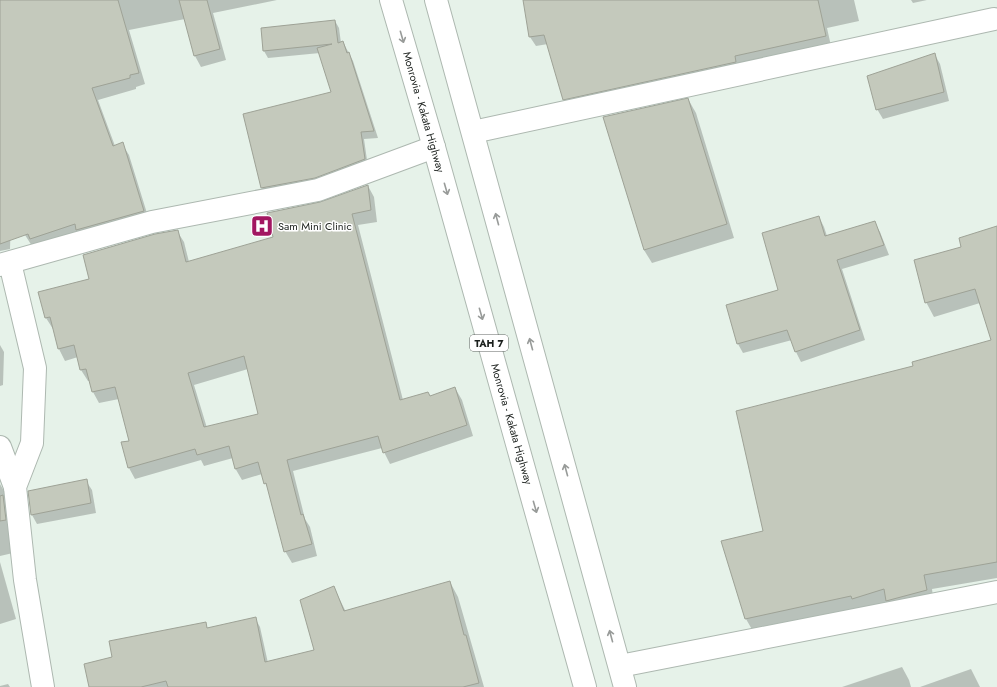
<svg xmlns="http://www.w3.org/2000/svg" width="997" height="687" viewBox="0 0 997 687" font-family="Jost,sans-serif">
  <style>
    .shadow { fill: #0003; fill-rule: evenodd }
    .building { fill: #c4c9bc; stroke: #9ea296; fill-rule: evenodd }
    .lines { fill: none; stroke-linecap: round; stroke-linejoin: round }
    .street-casing { stroke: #adb8b0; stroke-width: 24 }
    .highway-casing { stroke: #adb8b0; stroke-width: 24 }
    .street { stroke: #fff; stroke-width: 22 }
    .highway { stroke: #fff; stroke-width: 22 }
    .oneway { stroke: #989b99 }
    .labels { text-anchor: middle; stroke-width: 3; stroke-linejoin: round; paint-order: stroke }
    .shield { fill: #fff; stroke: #5f6361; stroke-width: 1 }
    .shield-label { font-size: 10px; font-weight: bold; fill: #1b201d }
    .street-label { font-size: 11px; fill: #1b201d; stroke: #fff }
    .poi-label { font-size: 11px; fill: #1b201d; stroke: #fff; text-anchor: start }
  </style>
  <rect width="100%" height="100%" fill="#e6f2e9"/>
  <g class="shadow">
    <polygon points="0,0 277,0 213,13 226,60 201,67 195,56 185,19 129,30 145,84 136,87 136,89 98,100 115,146 122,144 129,155 150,223 32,246 25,235 12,184 10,249 0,251"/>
    <polygon points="524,0 854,0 859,21 827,28 831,46 570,109 564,99 548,44 536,46 530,37"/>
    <polygon points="911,0 927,0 913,3"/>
    <polygon points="335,21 339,28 341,43 343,42 353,61 378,138 364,139 368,167 266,195 262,188 244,115 333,93 320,53 268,58 264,51 262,29"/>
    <polygon points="935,55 940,64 949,101 883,119 877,109"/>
    <polygon points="688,99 696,113 734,238 652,263 644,250"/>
    <path d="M368 186 374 197 377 222 358 225 403 400 430 397 455 388 462 400 473 436 390 464 382 448 293 471 305 519 310 527 317 556 292 563 285 551 269 490 265 483 262 474 242 480 235 468 233 458 204 466 201 460 135 479 129 468 122 443 130 441 119 399 99 403 93 392 90 381H88L81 370 78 357 65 361 59 349 54 329H53L46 318 90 280 177 231 184 242 189 262 274 238 321 203ZM248 369 259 414 207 428 194 385Z"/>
    <polygon points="819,217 824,227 827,236 874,222 880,232 889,255 842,269 865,340 801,362 796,352 792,340 743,353 738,344 727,305 779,291"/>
    <polygon points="997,227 997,578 932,589 934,605 754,633 746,619 764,531 914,367 992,340 980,303 934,317 926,302 963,248"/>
    <polygon points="0,345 4,352 3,385 0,386"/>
    <polygon points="86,481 92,490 96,513 37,524 32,515"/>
    <polygon points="0,484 4,491 8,505 13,553 0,556"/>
    <polygon points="0,562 16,619 0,624"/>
    <polygon points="450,582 458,597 484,687 342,687 334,588 346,612"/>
    <polygon points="255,618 260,627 268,663 278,687 90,687 114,658 205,624 208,629"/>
    <polygon points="902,667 909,680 911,687 842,687"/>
    <polygon points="971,669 980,687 920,687"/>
    <polygon points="8,684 10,687 0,687 0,686"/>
  </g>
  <g class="building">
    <polygon points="0,0 118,0 139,73 130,75 130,78 92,88 113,146 123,142 144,211 76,230 75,224 30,239 28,234 0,244"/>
    <polygon points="179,0 207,0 220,49 194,56"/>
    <polygon points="523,0 818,0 826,36 735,56 736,62 563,100 544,35 529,37"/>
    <polygon points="335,20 338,43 343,41 347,53 349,52 374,131 361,132 365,159 315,178 261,188 243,114 331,92 317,48 332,44 263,51 261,28"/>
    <polygon points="935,53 944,92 876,110 867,76"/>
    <polygon points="688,98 727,224 644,250 603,117"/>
    <path d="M368 185 371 210 352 214 400 400 428 392 430 396 455 387 467 425 383 453 378 436 287 460 301 515 303 514 312 544 284 552 266 483 264 484 258 462 235 469 229 446 197 455 195 449 128 468 121 442 129 441 115 387 92 392 86 369 80 370 74 345 58 349 50 317 45 318 38 292 89 279 83 255 155 234 178 230 186 262 273 237 267 213 320 202ZM244 356 258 414 204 427 188 373Z"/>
    <polygon points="819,216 825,236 875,221 884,245 837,260 860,330 795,352 787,330 737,344 726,305 778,290 762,233"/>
    <polygon points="997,226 997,562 924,575 927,590 886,601 884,589 852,599 851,596 745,619 721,541 763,531 736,411 913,366 912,362 991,340 975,289 925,303 914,260 961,247 959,238"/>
    <polygon points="87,479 91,503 31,515 28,491"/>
    <polygon points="3,495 6,520 0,521 0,496"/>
    <polygon points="450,581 464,635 466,635 479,683 463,687 168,687 166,681 141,687 89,687 84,664 112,657 109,641 206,622 207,628 256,617 265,662 314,650 300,600 334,586 344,611"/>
  </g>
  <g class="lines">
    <g class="street-casing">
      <g id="street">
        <polyline points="473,132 994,19"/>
        <polyline points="10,263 35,368 32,443 15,487 25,580 43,687"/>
        <polyline points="0,265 152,222 318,190 434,147"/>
        <polyline points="0,447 15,487"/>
        <polyline points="620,666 997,592"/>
      </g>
    </g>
    <g class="highway-casing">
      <g id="highway">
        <polyline points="391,0 434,147 585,687"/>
        <polyline points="436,0 625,687"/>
      </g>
    </g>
    <use href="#street" class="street"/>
    <use href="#highway" class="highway"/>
  </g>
  <defs><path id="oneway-shaft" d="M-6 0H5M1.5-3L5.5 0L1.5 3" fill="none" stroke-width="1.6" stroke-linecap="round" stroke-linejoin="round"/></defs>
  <g class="oneway">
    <use href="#oneway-shaft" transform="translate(402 37) rotate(74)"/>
    <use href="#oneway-shaft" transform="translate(446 189) rotate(74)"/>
    <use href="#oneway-shaft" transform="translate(497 219) rotate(-105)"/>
    <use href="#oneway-shaft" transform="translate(481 314) rotate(74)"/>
    <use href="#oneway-shaft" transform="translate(531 344) rotate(-105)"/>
    <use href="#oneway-shaft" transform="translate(566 470) rotate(-105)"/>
    <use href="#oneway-shaft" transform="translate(535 507) rotate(74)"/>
    <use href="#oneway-shaft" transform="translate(611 636) rotate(-105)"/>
  </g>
  <defs>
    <g id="hospital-square" transform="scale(1.15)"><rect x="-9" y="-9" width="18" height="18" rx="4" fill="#a21761" stroke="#fff"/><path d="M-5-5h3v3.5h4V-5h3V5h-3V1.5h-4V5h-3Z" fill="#fff"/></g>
  </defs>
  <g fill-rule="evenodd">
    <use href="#hospital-square" x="262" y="226"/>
  </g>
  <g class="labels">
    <rect class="shield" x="470" y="335" width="38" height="16" rx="3"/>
    <g class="shield-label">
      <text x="489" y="347">TAH 7</text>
    </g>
    <g class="street-label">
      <text transform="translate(424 112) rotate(74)" y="4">Monrovia - Kakata Highway</text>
      <text transform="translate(512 424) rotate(74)" y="4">Monrovia - Kakata Highway</text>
    </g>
    <g class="poi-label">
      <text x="278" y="230">Sam Mini Clinic</text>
    </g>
  </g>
</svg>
